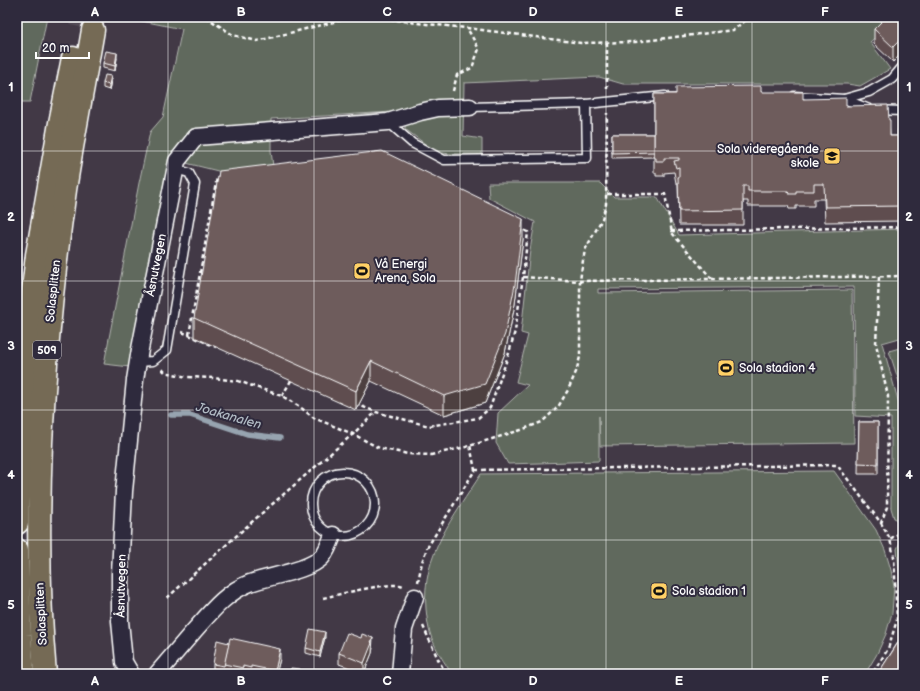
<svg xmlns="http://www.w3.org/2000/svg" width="920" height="691" viewBox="0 0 920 691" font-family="'Balsamiq Sans',sans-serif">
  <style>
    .green { fill: #60695d; stroke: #b0b4ae }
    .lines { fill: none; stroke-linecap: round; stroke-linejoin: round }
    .stream { stroke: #97a4b0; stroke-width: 5.5 }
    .highway-tunnel { stroke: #554d58; stroke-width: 22; stroke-dasharray: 22 11; stroke-linecap: butt }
    .lane-casing { stroke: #fff; stroke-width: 11 }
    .street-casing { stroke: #fff; stroke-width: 19 }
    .highway-casing { stroke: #fff; stroke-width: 25 }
    .path { stroke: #fff; stroke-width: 2.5; stroke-dasharray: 4 3; stroke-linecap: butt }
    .lane { stroke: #2f2a3d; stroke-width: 8 }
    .street { stroke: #2f2a3d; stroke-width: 16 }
    .highway { stroke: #746b55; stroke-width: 22 }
    .wall { fill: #5f4e4f; stroke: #fff }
    .shaded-wall { fill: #4d4040; stroke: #fff }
    .building { fill: #6e5b5c; stroke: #fff }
    .grid { fill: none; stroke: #fff; stroke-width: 1; stroke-opacity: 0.55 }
    .labels { text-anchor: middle; stroke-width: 4; stroke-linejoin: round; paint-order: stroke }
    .shield { fill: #2f2a3d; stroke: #c1bfc5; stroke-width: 1 }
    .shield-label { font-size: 11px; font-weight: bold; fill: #fff }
    .poi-label { font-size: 12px; fill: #fff; stroke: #2f2a3d; text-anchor: start }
    .street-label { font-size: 12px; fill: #fff; stroke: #2f2a3d }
    .water-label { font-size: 13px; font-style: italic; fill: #b1bbc4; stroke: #2f2a3d }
    .neatline { fill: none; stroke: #fff; stroke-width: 1.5 }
    .grid-label { font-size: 13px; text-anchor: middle; font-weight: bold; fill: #fff }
  </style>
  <rect width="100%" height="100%" fill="#423946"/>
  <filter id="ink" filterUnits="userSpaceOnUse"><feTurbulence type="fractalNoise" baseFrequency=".025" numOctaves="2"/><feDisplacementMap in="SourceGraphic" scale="8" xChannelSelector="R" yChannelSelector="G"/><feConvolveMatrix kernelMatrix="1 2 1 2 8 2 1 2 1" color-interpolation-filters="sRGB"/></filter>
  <g filter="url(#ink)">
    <g class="green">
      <polygon points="17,17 47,17 30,102 17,102"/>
      <polygon points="122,17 898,17 870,42 890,69 860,86 847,84 623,84 599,77 464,83 463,136 482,139 482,154 450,154 436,152 405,129 405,123 393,112 271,119 271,151 273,166 222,172 186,163 169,162 165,177 130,367 104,364 139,183 150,132 163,117 182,29"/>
      <polygon points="488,183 600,183 614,197 657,197 679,235 903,229 903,337 882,343 903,418 903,522 894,518 891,508 891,418 855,416 854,287 598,289 598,293 852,290 854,443 600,446 599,416 599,461 508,464 496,443 498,413 528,385 516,382 528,335 521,333 530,250 535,222 489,198"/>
      <polygon points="903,347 903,394 889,351"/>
      <path d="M834 471 876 530 885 550 891 570 894 587 892 613 886 634 877 654 865 674H452C444 662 436 650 431 636 428 628 427 618 426 609 421 556 454 516 481 474Z"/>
      <polygon points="903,537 903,619 901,618 902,602 897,549 902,538"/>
    </g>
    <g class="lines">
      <polyline class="stream" points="171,415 190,415 247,434 280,438"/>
      <polyline class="highway-tunnel" points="80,27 82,17"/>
      <g class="lane-casing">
        <g id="lane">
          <polyline points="903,66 892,79 869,92 844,99 872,110 903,111"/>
          <polyline points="794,96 844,99"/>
          <polyline points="586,104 665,96"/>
          <polyline points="388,122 412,143 444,160 587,158 586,104 470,107"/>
          <polyline points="138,362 153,361 167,350 195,184 189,173 175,169"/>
          <circle cx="343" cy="504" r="32"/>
        </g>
      </g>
      <g class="street-casing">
        <g id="street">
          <polyline points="131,674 124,662 120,621 120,574 124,491 135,380 140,349 177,161 196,137 388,122 420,112 438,108 470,107"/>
          <path d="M157 674C169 660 181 646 193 632 210 613 226 592 250 583 269 576 309 571 322 557 327 551 330 543 333 535"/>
          <polyline points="400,674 404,629 415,597"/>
        </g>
      </g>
      <g class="highway-casing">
        <g id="highway">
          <polyline points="17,523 21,422 26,349 37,255 60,123 73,58"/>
          <polyline points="17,550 20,635 23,674"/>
          <path d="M45 674C38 597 38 520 41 443 45 358 53 274 65 190 73 137 84 83 93 30"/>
        </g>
      </g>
      <g class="path">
        <polyline points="206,17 233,35 257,41 354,17"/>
        <polyline points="376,17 417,23 467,28 581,43 635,42 733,30 750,17"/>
        <polyline points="607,43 607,90"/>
        <polyline points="453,91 457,75 472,68 479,49 467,28"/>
        <polyline points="607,194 665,194 672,233 712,279"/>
        <polyline points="671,231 903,227"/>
        <polyline points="523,277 580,281 903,276"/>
        <polyline points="879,277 876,344 888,396 887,507 881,523"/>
        <polyline points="182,332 216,347"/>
        <polyline points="189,335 217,177 220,176"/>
        <polyline points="162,369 165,372 187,377 213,378 238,381 282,396 300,407 314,418 353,434 379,448 408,454 431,455 466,447 521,430 542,422 558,407 568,390 576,372 580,357 580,281 582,266 585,250 602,219 606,204 607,113"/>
        <polyline points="282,396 292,379"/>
        <polyline points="356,404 376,412 429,426 478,418 490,408 509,353 515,331 523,277 528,232 521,229"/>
        <polyline points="475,470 837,465 881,523 890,539 894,557 897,620 888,649 872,674"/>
        <polyline points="890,539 903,531"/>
        <polyline points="418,582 422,562 427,548 475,470 470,445"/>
        <polyline points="167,598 254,520 353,434 376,412"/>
        <path d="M323 598C336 595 393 581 403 586"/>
        <polyline points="423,626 438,659 446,674"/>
      </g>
      <use href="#lane" class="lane"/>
      <use href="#street" class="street"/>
      <use href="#highway" class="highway"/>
    </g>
    <g class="wall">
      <polygon points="903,17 903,52 893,62 874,44 874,29"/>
      <polygon points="117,58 115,71 103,68 103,63"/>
      <polygon points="111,81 109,90 103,88 103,83"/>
      <polygon points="761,92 846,106 889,120 890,136 898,136 898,130 903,123 903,221 825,222 824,199 814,199 814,206 796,206 796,209 789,209 788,206 748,206 748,201 743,201 743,225 679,225 678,183 676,183 674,172 664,173 664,176 656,176 656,173 654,173 654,94"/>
      <polygon points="612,134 654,134 654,157 612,158"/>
      <polygon points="523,239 515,304 505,353 485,403 444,415 371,381 356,410 194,337 194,318"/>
      <polygon points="859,422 878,422 878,474 858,474"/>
      <polygon points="903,623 903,674 870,674 870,672 881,669 900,639 900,624"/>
      <polygon points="325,637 320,657 306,653 306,648"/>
      <polygon points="373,648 372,653 364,673 339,664 339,653"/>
      <polygon points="280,659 276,674 224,674 224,671 213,669 213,664"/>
    </g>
    <g class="shaded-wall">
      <polygon points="903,37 903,52 893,62 893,47"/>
      <polygon points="117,53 117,58 115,71 115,66"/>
      <polygon points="111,76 111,81 109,90 109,85"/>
      <polygon points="523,219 523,239 515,304 505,353 485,403 444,415 444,396"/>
      <polygon points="371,361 371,381 356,410 356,391"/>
      <polygon points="325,632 325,637 320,657 320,652"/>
      <polygon points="373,638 372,653 364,673 364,663"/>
      <polygon points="280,649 280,659 276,674 275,674 275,671"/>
    </g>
    <g class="building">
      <polygon points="886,17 903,17 903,37 893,47 874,29"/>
      <polygon points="106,51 117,53 115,66 103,63"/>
      <polygon points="105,75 111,76 109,85 103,83"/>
      <polygon points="761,86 761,92 803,92 803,99 846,98 846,106 888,105 889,120 890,120 890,136 898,136 898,130 899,126 903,123 903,206 825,207 824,184 814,184 814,191 796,191 796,194 789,194 788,191 748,191 748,186 743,186 743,210 679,211 678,177 679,177 679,167 676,168 674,161 679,160 679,158 664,158 664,161 656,161 656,158 654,158 654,94 676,94 676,87"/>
      <polygon points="612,134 654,134 654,152 612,153"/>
      <polygon points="382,151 523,219 515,285 505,334 485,384 444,396 371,361 356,391 194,318 219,171"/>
      <polygon points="859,422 878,422 878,464 858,463"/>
      <polygon points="903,623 903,674 870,674 870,672 881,669 903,635 900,624"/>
      <polygon points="310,629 325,632 320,652 306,648"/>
      <polygon points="347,633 361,638 362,634 373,638 371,642 372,643 364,663 339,653"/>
      <polygon points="230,638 280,649 275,671 251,666 251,668 243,666 243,668 224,664"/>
      <polygon points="217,640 229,643 224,666 213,664"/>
      <polygon points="291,668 300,669 299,674 290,674"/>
    </g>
  </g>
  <path class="grid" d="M168 17V674M314 17V674M460 17V674M606 17V674M752 17V674M17 151H903M17 281H903M17 410H903M17 540H903"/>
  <defs>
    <g id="school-square" transform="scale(0.9)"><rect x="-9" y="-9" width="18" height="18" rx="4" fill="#ffd166" stroke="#2f2a3d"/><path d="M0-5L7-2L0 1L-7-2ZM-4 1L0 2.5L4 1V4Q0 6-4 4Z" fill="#111"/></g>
    <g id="stadium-square" transform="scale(0.9)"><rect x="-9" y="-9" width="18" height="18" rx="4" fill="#ffd166" stroke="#2f2a3d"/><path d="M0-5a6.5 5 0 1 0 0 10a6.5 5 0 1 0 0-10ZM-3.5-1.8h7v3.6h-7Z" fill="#111"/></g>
  </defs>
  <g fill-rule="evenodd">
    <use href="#school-square" x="832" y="156"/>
    <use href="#stadium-square" x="362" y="271"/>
    <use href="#stadium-square" x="726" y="368"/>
    <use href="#stadium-square" x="659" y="591"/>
  </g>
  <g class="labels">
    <rect class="shield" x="33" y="341" width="28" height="18" rx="3"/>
    <g class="shield-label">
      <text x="47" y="354">509</text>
    </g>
    <g class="poi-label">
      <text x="819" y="153" text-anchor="end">Sola videregående<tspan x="819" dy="14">skole</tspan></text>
      <text x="375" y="268">Vå Energi<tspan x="375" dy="14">Arena, Sola</tspan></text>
      <text x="739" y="372">Sola stadion 4</text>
      <text x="672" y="595">Sola stadion 1</text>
    </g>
    <g class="street-label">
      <text transform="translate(156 265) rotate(-79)" y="4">Åsnutvegen</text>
      <text transform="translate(53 291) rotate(-84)" y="4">Solasplitten</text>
      <text transform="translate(121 586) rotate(-89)" y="4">Åsnutvegen</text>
      <text transform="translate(41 614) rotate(-93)" y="4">Solasplitten</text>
    </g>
    <g class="water-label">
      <text transform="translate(229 415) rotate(16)" y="5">Joakanalen</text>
    </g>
  </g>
  <rect width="920" height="691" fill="none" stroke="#2f2a3d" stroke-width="44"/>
  <path d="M36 52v6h53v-6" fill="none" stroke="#ffffff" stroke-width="2"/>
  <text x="42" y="52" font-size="12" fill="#ffffff" stroke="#2f2a3d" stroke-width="3" paint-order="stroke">20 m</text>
  <rect x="22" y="22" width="876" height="647" class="neatline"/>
  <g class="grid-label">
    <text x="95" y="16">A</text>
    <text x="241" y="16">B</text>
    <text x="387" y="16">C</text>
    <text x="533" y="16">D</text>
    <text x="679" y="16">E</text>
    <text x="825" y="16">F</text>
    <text x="11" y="91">1</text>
    <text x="909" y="91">1</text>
    <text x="11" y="221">2</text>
    <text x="909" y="221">2</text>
    <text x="11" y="350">3</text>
    <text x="909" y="350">3</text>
    <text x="11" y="479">4</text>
    <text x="909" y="479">4</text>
    <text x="11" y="609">5</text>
    <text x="909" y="609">5</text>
    <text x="95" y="685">A</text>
    <text x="241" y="685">B</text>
    <text x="387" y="685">C</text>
    <text x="533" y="685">D</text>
    <text x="679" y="685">E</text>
    <text x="825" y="685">F</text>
  </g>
</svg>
